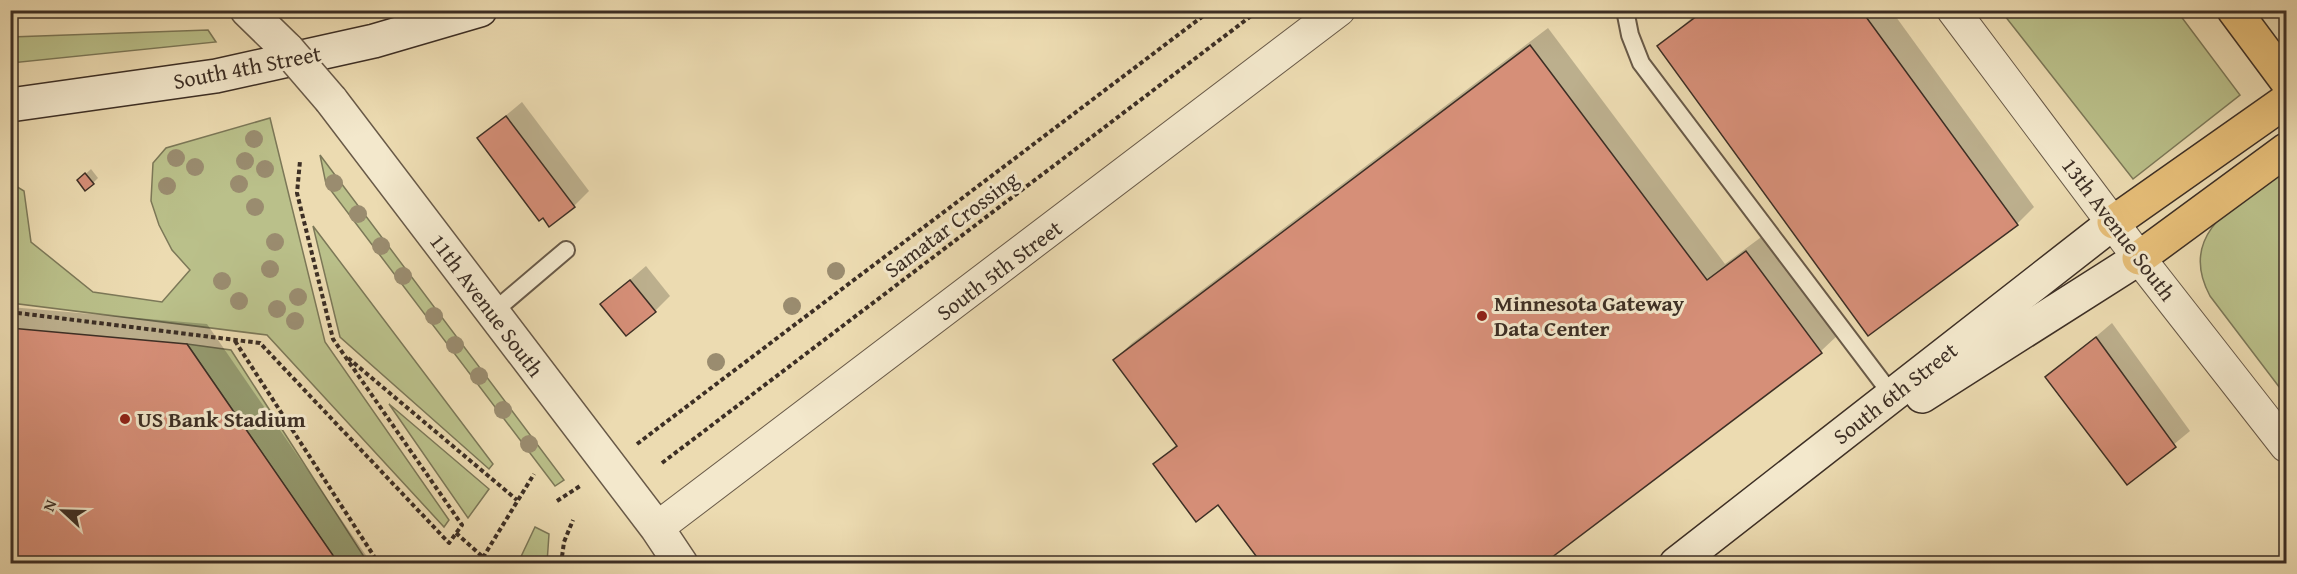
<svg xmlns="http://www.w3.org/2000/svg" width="2297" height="574" viewBox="0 0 2297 574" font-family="'Gentium Book Plus',serif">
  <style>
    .green { fill: #bac08a; stroke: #7c7858; stroke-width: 1.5 }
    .shadow { fill: #0003 }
    .building { fill: #d68f78; stroke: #3d2f25; stroke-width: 1.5 }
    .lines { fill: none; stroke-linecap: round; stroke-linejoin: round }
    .service-casing { stroke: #695a48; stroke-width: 20 }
    .minor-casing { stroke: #695a48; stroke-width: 34 }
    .tertiary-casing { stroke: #695a48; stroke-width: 36 }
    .secondary-casing { stroke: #3d2f25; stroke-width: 36 }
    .motorway-casing { stroke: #3d2f25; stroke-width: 36 }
    .path { stroke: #3d2f25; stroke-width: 4; stroke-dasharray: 4.5 3; stroke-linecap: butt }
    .service { stroke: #f3e8cc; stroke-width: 16 }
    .minor { stroke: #f3e8cc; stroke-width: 32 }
    .tertiary { stroke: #f3e8cc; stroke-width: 33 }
    .secondary { stroke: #f3e8cc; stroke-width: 33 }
    .motorway { stroke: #e6be78; stroke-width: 33 }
    .tertiary-bridge-casing { stroke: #695a48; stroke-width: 36; stroke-linecap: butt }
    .tertiary-bridge { stroke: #f3e8cc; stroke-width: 33 }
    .tree { fill: #9a8c6f }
    .poi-dot { fill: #8f2418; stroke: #f3e8cc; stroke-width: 2 }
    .labels { text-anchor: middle; stroke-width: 6; stroke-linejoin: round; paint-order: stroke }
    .street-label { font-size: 22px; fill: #3d2f25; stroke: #f3e8cc }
    .poi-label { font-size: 22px; font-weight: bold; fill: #3d2f25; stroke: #f3e8cc; text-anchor: start }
  </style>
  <rect width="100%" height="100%" fill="#ecdbb1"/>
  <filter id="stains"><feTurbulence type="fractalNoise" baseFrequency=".00333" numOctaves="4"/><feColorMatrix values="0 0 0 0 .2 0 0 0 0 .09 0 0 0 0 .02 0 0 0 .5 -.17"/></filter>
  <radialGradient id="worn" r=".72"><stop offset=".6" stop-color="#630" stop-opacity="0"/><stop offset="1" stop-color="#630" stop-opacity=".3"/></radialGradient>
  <g class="green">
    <polygon points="2001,11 2177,11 2240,95 2133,179"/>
    <polygon points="208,30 216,42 11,63 11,37"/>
    <polygon points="270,118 325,342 449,520 444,527 267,335 11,303 11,183 24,191 31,242 93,292 162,302 190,270 172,250 159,225 151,201 153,163 166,148"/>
    <polygon points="320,155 564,480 555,486 326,184"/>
    <path d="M2286 170V396L2210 296C2175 231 2241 201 2286 170Z"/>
    <polygon points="313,226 493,464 489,469 340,337"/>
    <polygon points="187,344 231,350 368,563 338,563"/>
    <polygon points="389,404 489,489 468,518"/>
    <polygon points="535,527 549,534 547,563 518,563"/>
  </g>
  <g class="shadow">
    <polygon points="1701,10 1891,10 2034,207 2017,224 1659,46"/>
    <polygon points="1548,28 1725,264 1764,235 1839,334 1821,351 1540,564 1219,503 1155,465 1177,444 1114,360 1132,343"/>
    <polygon points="522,102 589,191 574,206 479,138"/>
    <polygon points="91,169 98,178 93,183 79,180"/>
    <polygon points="646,266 670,296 655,311 602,304"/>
    <polygon points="10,307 207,324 372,564 10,564"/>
    <polygon points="2112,323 2190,431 2127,483 2047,378"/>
  </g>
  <g class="building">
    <polygon points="1705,10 1861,10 2018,225 1868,336 1657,46"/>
    <polygon points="1530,45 1707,280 1746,251 1822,353 1543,564 1262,564 1218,505 1196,522 1153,464 1177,446 1113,360"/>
    <polygon points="506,116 575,207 549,227 543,218 539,221 477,138"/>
    <polygon points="85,173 94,184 85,191 77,180"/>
    <polygon points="630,280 656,312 626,336 600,304"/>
    <polygon points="10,328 187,344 339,564 10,564"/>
    <polygon points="2096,337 2176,447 2127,485 2045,377"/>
  </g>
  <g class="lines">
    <g class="service-casing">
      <g id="service">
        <polyline points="1625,10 1630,35 1641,63 1892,395"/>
        <polyline points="493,312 566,250"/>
      </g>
    </g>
    <g class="minor-casing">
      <g id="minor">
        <polyline points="1953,10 2139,258 2286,446"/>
        <polyline points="657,528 1339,10"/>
      </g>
    </g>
    <g class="tertiary-casing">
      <g id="tertiary">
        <polyline points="247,10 288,50"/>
        <polyline points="331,100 657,528 681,564"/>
      </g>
    </g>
    <g class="secondary-casing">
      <g id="secondary">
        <polyline points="10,105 216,76 374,41 480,10"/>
        <polyline points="1922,396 2139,258"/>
        <polyline points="1676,564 2114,222"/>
      </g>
    </g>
    <g class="motorway-casing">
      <g id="motorway">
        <polyline points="2234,10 2286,80"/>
        <polyline points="2114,222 2286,101"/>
        <polyline points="2139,258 2286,150"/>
      </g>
    </g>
    <g class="path">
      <polyline points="10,312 260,343 449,543 462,525 333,339 297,193 300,161"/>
      <polyline points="235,341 379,564"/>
      <polyline points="348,358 517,500"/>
      <polyline points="637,444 1211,10"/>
      <polyline points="662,463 1259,10"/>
      <polyline points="557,501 580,486"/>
      <polyline points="456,533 483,557"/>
      <polyline points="479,564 534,474"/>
      <polyline points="561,564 564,542 573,520"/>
    </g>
    <use href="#service" class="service"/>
    <use href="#minor" class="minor"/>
    <use href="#tertiary" class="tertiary"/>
    <use href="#secondary" class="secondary"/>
    <use href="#motorway" class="motorway"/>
    <g class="tertiary-bridge-casing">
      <polyline id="tertiary-bridge" points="288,50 331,100"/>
    </g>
    <use href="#tertiary-bridge" class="tertiary-bridge"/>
  </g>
  <g class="tree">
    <circle cx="254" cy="139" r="9"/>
    <circle cx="176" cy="158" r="9"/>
    <circle cx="245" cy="161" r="9"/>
    <circle cx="195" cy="167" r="9"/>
    <circle cx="265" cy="169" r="9"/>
    <circle cx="334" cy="183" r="9"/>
    <circle cx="239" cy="184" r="9"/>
    <circle cx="167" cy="186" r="9"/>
    <circle cx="255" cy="207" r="9"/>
    <circle cx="358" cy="214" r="9"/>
    <circle cx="275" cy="242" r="9"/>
    <circle cx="381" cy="246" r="9"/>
    <circle cx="270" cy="269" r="9"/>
    <circle cx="836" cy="271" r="9"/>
    <circle cx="403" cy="276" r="9"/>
    <circle cx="222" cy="281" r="9"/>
    <circle cx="298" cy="297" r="9"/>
    <circle cx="239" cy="301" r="9"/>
    <circle cx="792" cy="306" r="9"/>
    <circle cx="277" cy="309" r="9"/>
    <circle cx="434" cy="316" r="9"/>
    <circle cx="295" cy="321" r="9"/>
    <circle cx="455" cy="345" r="9"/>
    <circle cx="716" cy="362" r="9"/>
    <circle cx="479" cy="376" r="9"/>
    <circle cx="503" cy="410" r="9"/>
    <circle cx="529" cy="444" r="9"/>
  </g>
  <g class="poi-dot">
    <circle cx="1482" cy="316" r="6"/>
    <circle cx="125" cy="419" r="6"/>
  </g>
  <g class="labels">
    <g class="street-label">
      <text transform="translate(247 67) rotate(-11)" y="8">South 4th Street</text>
      <text transform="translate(951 224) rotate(-37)" y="8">Samatar Crossing</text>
      <text transform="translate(2119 229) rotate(53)" y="8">13th Avenue South</text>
      <text transform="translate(999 270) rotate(-37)" y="8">South 5th Street</text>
      <text transform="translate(487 305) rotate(53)" y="8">11th Avenue South</text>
      <text transform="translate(1895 393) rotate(-38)" y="8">South 6th Street</text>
    </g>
    <g class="poi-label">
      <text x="1494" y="311">Minnesota Gateway<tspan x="1494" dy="25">Data Center</tspan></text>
      <text x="137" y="427">US Bank Stadium</text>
    </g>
  </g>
  <rect width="2297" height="574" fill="none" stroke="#ecdbb1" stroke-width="36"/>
  <rect x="12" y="12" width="2273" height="550" fill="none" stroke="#3d2f25" stroke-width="3"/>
  <rect x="18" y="18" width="2261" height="538" fill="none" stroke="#3d2f25" stroke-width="1.5"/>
  <g transform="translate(63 511) rotate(292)" stroke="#f3e8cc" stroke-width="4.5" paint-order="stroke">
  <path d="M0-4.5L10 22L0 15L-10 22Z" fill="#3d2f25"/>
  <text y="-9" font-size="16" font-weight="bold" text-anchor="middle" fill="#3d2f25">N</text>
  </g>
  <rect width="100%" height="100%" filter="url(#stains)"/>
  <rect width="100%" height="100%" fill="url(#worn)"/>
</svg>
